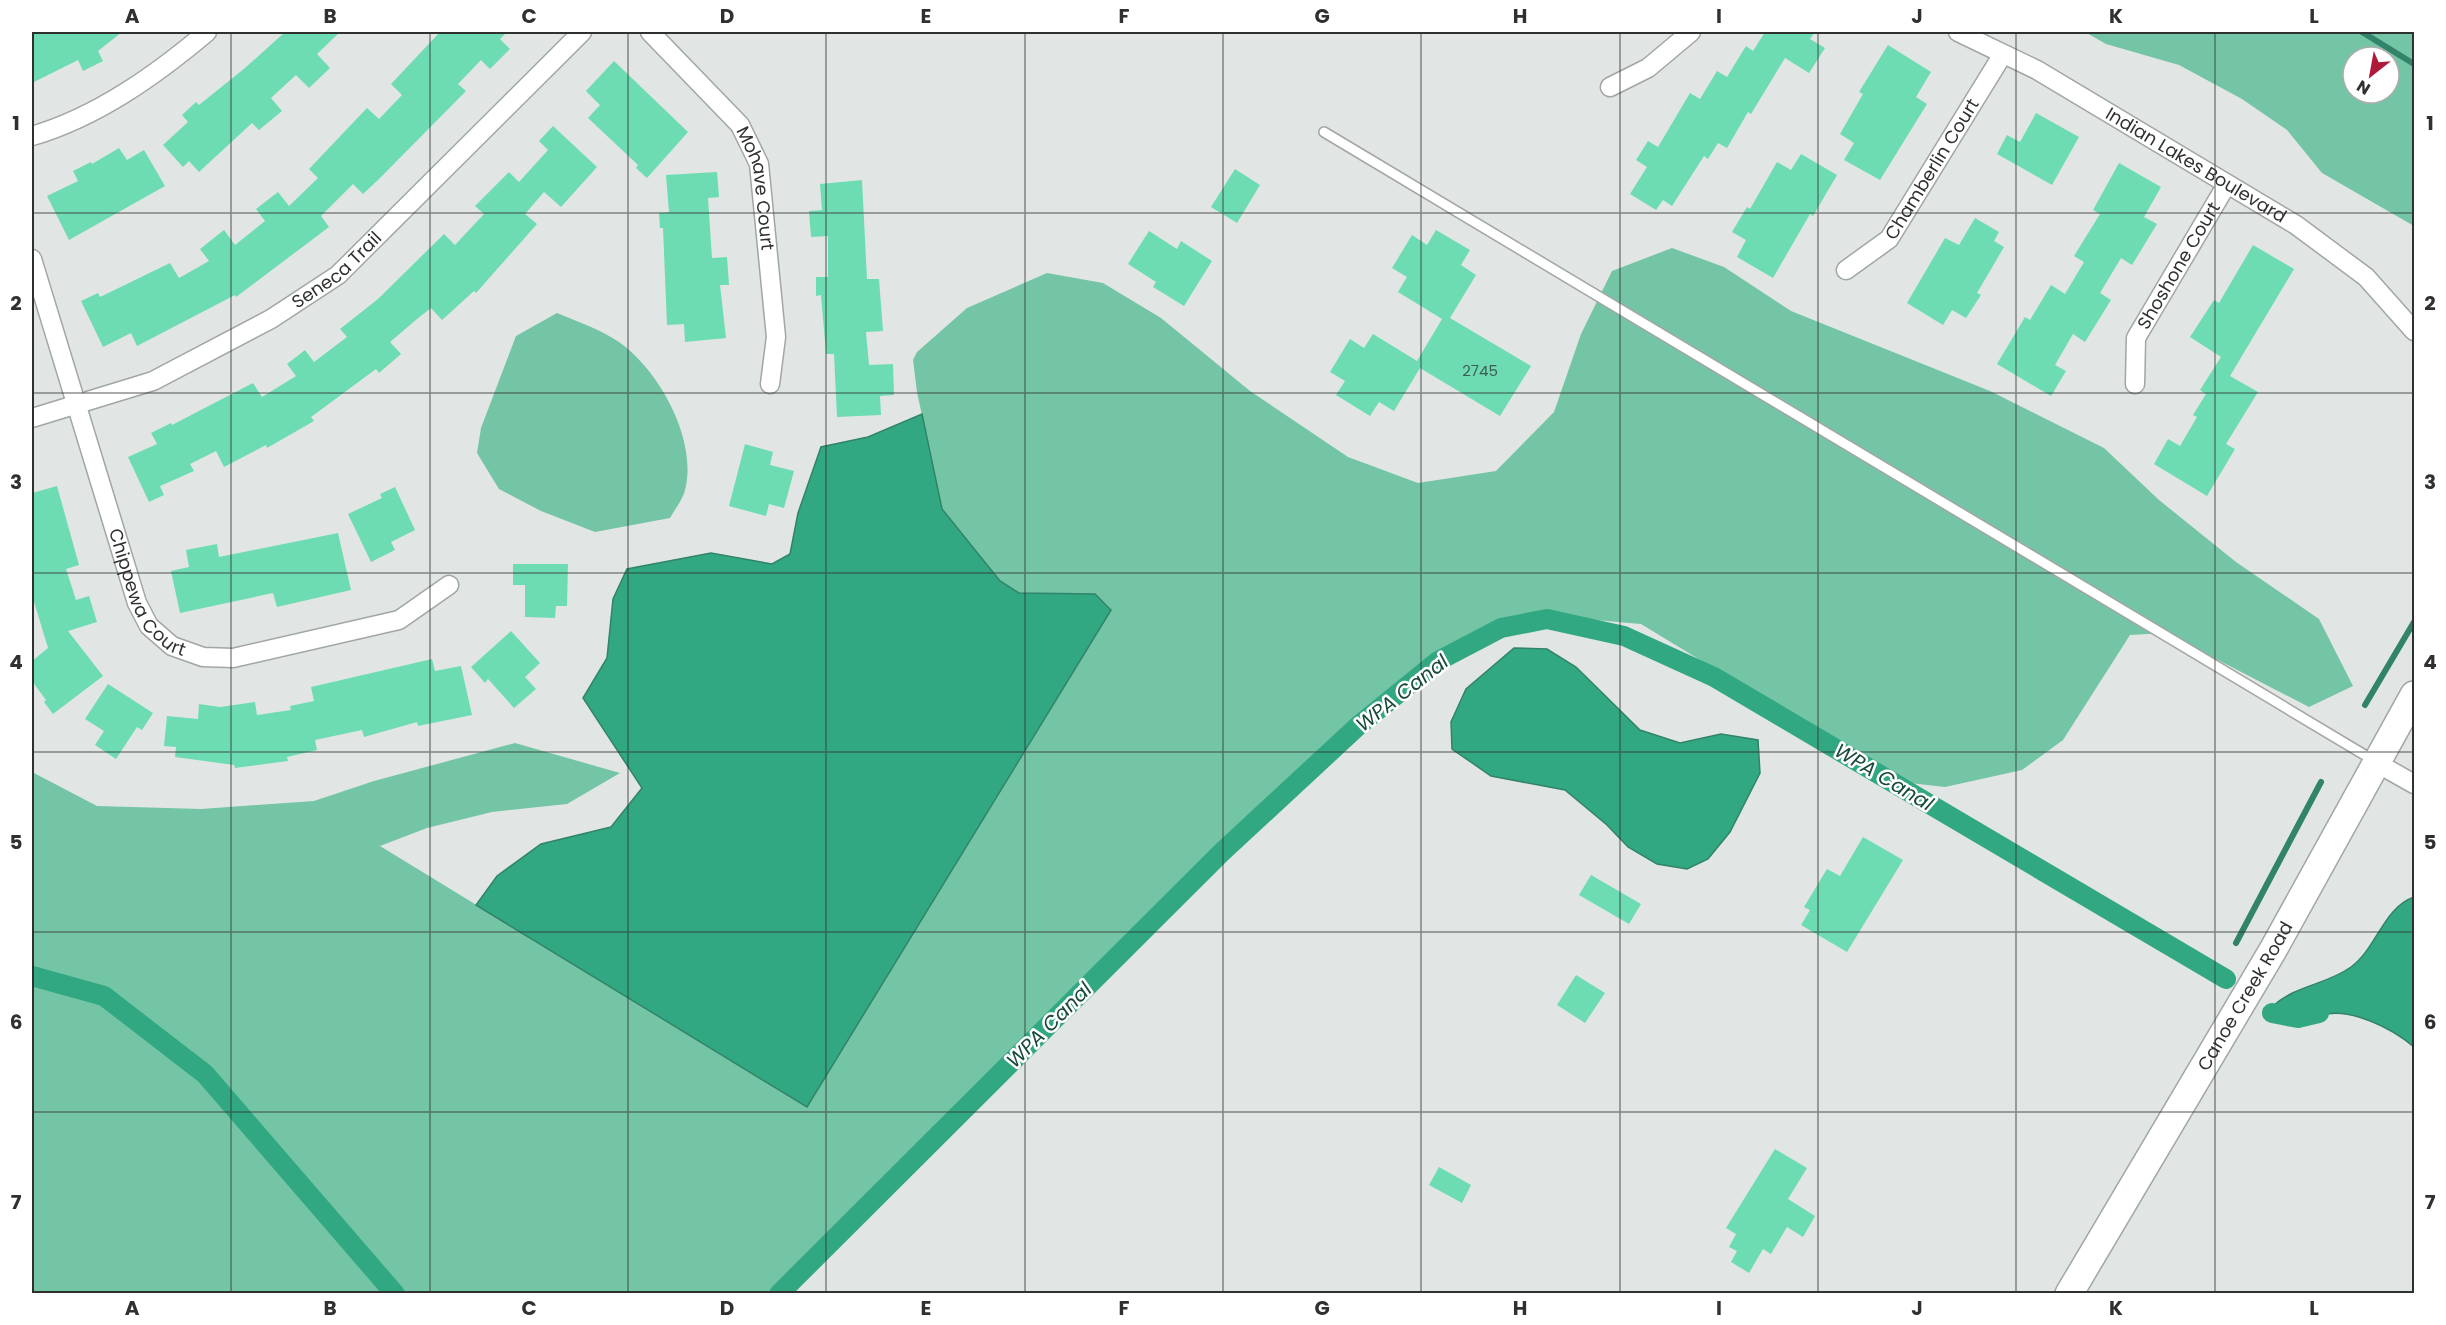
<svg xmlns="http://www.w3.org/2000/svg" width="2446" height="1325" viewBox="0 0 2446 1325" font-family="Poppins,sans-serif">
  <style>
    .green { fill: #73c5a5; fill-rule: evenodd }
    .water { fill: #32a882; stroke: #318469; stroke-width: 1.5 }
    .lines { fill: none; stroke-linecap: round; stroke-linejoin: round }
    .stream { stroke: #318469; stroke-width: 6 }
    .canal { stroke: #32a882; stroke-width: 20 }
    .building { fill: #6ddcb3 }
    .lane-casing { stroke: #a1a6a4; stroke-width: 12 }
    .street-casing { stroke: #a1a6a4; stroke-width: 21 }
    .secondary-casing { stroke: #a1a6a4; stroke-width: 30 }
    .lane { stroke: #fff; stroke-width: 9 }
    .street { stroke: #fff; stroke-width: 18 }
    .secondary { stroke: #fff; stroke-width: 27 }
    .grid { fill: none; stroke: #2f3130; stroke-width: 1.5; stroke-opacity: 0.55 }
    .labels { text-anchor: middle; stroke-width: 5; stroke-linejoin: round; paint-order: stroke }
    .number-label { font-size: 15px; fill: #3e5c51 }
    .street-label { font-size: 18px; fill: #2f3130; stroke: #fff }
    .water-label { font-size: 20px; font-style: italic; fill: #194938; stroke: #fff }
    .neatline { fill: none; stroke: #2f3130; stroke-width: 2 }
    .grid-label { font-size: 20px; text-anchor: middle; font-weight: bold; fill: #2f3130 }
  </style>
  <rect width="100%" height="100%" fill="#e1e6e4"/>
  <g class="green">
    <path d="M2085 32H2414V226L2322 173 2287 130 2242 99 2179 65 2106 44ZM2353 57H2389V93H2353Z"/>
    <polygon points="1672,248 1724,267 1791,311 1990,391 2104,448 2159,500 2236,562 2319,619 2353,686 2309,707 2166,633 2130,635 2063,740 2022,770 1945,787 1901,782 1641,624 1526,614 1403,677 1151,916 781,1294 32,1293 32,772 97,806 201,809 314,801 374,781 515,743 620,773 567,804 492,812 427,828 380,846 807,1107 1111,610 1095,594 1019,593 1000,581 942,509 917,392 913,360 917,352 967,308 1047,273 1103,283 1161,318 1250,391 1348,457 1418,483 1496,471 1554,412 1581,334 1612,271"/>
    <path d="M557 313C578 322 600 329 619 342 659 370 698 440 685 490 683 499 675 509 670 518L595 532 541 511 499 489 477 453 481 428 516 336Z"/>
  </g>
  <g class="water">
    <polygon points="922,414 942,509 1000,581 1019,593 1095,594 1111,610 807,1107 476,905 497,876 541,844 611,827 642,788 583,698 607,658 613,599 627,569 711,553 772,564 790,554 798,513 821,447 868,437"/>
    <polygon points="1514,648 1547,649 1576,667 1640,730 1680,743 1721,734 1758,740 1760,773 1730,832 1708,859 1687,869 1657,864 1628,847 1607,825 1565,790 1491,776 1452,749 1451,722 1466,689"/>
    <path d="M2414 897V1047C2393 1029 2351 1007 2322 1015 2316 1016 2311 1021 2305 1024L2273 1006C2296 985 2326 985 2351 967 2377 948 2383 908 2414 897Z"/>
  </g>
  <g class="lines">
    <g class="stream">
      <polyline points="2362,32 2414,64"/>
      <polyline points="2365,705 2414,622"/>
      <polyline points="2236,943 2321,782"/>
    </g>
    <g class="canal">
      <polyline points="32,976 104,996 205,1074 395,1294"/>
      <polyline points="2272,1013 2298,1018 2319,1013"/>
      <polyline points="779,1294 1221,853 1358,726 1438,661 1501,628 1547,619 1624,636 1714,677 2226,979"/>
    </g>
  </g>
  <g class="building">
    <polygon points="32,32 122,32 98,51 103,61 83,71 78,60 32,83"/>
    <polygon points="285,32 340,32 317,54 330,68 309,88 296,75 271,98 282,111 259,130 252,123 199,172 189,161 183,167 163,145 188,122 182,115 196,102 199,105 245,68"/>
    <polygon points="440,32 507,32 500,39 510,49 490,69 481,60 458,84 466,91 379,179 363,194 353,184 321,216 329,227 236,297 235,295 137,346 131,333 103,347 81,301 98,293 100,297 170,263 179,278 209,261 200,249 224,230 235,245 265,221 256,209 278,192 289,206 318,178 309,169 367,108 379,119 402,95 391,84"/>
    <polygon points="1765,32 1815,32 1810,39 1825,48 1809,73 1785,58 1751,114 1748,112 1727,148 1718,143 1708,159 1704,156 1672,206 1663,200 1656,210 1630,194 1647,167 1636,160 1648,141 1658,147 1690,93 1700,99 1717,71 1727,77 1746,46 1753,51"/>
    <polygon points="1888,45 1931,72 1916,97 1927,104 1880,180 1844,160 1854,143 1840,134 1863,94 1859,92"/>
    <polygon points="614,61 688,132 647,178 636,168 638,165 588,118 600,105 586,91"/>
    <polygon points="2036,113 2079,137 2052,185 1997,154 2007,135 2020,142"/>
    <polygon points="553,126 597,167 561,207 544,192 525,214 537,224 476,293 474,291 442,320 431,308 417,319 390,342 401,354 379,373 376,369 311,417 314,421 267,448 266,445 224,467 216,451 190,464 194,471 160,486 164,495 149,502 128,457 157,444 151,433 171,423 172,425 253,383 262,397 296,376 287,364 305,350 314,362 347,337 340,329 378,299 444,234 455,245 484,214 475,206 509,172 519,182 548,150 539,141"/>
    <polygon points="119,148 127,160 144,150 165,186 69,240 47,196 78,181 73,171 91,162 92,164"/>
    <polygon points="1801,154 1837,175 1813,216 1810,214 1773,278 1737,257 1746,240 1732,232 1747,207 1750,209 1777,162 1791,170"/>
    <polygon points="2119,163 2161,187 2144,217 2157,224 2132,265 2121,258 2100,293 2111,300 2085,342 2073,334 2055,365 2066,371 2051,396 1997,364 2025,317 2030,320 2051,285 2065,294 2084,262 2074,256 2100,214 2093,210"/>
    <polygon points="1235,169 1260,185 1237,223 1211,207"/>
    <polygon points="717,172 719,197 708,198 712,258 727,257 729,285 720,285 726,338 685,342 684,324 667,325 663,228 660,228 659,213 669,212 666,175"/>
    <polygon points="862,180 867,279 879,279 883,331 866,332 869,365 893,364 894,395 880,396 881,415 837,417 834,354 826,354 821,295 816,296 816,277 828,277 828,236 811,237 809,211 822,210 820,184"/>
    <polygon points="1975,218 1999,232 1994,241 2004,247 1977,293 1981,295 1966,318 1952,310 1943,325 1907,303 1945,238 1959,245"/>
    <polygon points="1436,230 1470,250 1461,265 1476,275 1450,318 1531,366 1500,416 1420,368 1394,411 1379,402 1370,416 1336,395 1345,381 1330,372 1350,339 1364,348 1373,334 1417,361 1442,319 1398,292 1407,277 1392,268 1412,235 1427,245"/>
    <polygon points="1149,231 1177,249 1181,241 1212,261 1184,306 1153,287 1156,282 1128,264"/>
    <polygon points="2253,245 2294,269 2230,376 2258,392 2226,444 2235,449 2207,496 2154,464 2168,439 2180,446 2197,417 2193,415 2206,394 2200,390 2221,357 2190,337 2214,300 2219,303"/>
    <polygon points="745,444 773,452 770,465 794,471 784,508 769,504 766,516 729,506"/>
    <polygon points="57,486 79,565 66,569 76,600 89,596 97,622 68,631 103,676 53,714 44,702 46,700 32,681 32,661 48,648 32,595 32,493"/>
    <polygon points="395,487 415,530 391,542 395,550 371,562 348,514 382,498 380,494"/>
    <polygon points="338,533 351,590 277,607 273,593 180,613 171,571 189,567 186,550 217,544 219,557"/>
    <polygon points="513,564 568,564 567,606 556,606 555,618 525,617 525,585 513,585"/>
    <polygon points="511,631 540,663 525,677 536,689 514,708 488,679 485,683 471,667"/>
    <polygon points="432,659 435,671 461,666 472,715 418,726 417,722 364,737 362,730 315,740 317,750 287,757 288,761 235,768 234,765 175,757 176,747 164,746 167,716 198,719 199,704 220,707 255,702 257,715 291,710 290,706 314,701 311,687"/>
    <polygon points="108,684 153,713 142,730 137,727 116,759 95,745 104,731 85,719"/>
    <polygon points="1863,837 1903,860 1847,952 1801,925 1810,910 1804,907 1827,869 1840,876"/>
    <polygon points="1591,875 1641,904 1629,924 1579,895"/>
    <polygon points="1576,975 1605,993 1585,1023 1557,1005"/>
    <polygon points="1775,1149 1807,1168 1788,1199 1815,1216 1803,1237 1787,1227 1771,1254 1763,1249 1749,1273 1731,1262 1737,1251 1729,1247 1736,1234 1726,1228"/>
    <polygon points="1439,1167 1471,1185 1462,1203 1429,1185"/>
  </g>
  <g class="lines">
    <g class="lane-casing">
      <polyline id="lane" points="1324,132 2373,760"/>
    </g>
    <g class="street-casing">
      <g id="street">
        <path id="s1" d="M650 32 740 125 759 164 776 337 770 384"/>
        <path id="s2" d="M1958 32 2037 70 2296 225 2366 277 2414 331"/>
        <polyline points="1610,87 1648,68 1691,32"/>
        <path d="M32 136C97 117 156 75 207 32"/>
        <path id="s3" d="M32 259 137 603 149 626 172 646 203 657 233 658 399 620 449 585"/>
        <path id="s4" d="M1846 270 1889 239 2003 54"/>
        <path id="s5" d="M2135 384 2136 338 2227 184"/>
        <path id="s6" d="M32 418 153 381 271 319 338 275 582 32"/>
        <polyline points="2375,762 2414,784"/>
      </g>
    </g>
    <g class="secondary-casing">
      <g id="secondary">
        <path id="s7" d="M2069 1294 2273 950 2414 695"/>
      </g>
    </g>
    <use href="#lane" class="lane"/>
    <use href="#street" class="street"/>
    <use href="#secondary" class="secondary"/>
  </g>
  <path class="grid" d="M231 32V1294M430 32V1294M628 32V1294M826 32V1294M1025 32V1294M1223 32V1294M1421 32V1294M1620 32V1294M1818 32V1294M2016 32V1294M2215 32V1294M32 213H2414M32 393H2414M32 573H2414M32 752H2414M32 932H2414M32 1112H2414"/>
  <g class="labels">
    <g class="number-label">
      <text x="1480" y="376">2745</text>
    </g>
    <g class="street-label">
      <text dy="6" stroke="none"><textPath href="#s2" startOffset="273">Indian Lakes Boulevard</textPath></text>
      <text dy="6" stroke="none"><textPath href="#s4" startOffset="135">Chamberlin Court</textPath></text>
      <text dy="6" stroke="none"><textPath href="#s1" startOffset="196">Mohave Court</textPath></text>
      <text dy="6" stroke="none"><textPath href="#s5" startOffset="130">Shoshone Court</textPath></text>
      <text dy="6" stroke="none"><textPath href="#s6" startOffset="342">Seneca Trail</textPath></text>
      <text dy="6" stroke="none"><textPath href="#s3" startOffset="356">Chippewa Court</textPath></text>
      <text dy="6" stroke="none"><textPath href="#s7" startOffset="346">Canoe Creek Road</textPath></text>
    </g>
    <g class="water-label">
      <text transform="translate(1402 693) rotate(-38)" y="7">WPA Canal</text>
      <text transform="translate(1884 777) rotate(31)" y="7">WPA Canal</text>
      <text transform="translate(1049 1025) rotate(-45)" y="7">WPA Canal</text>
    </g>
  </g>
  <rect width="2446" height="1325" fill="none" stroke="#ffffff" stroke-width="66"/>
  <g transform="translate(2371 75) rotate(211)"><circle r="28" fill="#ffffff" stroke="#acadac" stroke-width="1.5"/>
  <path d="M0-4.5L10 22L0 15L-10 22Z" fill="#ae1a3a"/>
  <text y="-9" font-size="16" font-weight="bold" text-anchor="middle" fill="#2f3130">N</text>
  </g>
  <rect x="33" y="33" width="2380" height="1259" class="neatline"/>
  <g class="grid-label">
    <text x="132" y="23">A</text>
    <text x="330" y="23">B</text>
    <text x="529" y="23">C</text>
    <text x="727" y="23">D</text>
    <text x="926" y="23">E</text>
    <text x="1124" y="23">F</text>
    <text x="1322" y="23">G</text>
    <text x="1520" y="23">H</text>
    <text x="1719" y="23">I</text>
    <text x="1917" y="23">J</text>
    <text x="2116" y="23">K</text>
    <text x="2314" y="23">L</text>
    <text x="16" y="130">1</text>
    <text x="2430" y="130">1</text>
    <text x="16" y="310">2</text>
    <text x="2430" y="310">2</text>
    <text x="16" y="489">3</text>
    <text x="2430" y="489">3</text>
    <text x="16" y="669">4</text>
    <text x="2430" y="669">4</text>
    <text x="16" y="849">5</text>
    <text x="2430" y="849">5</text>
    <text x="16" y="1029">6</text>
    <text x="2430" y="1029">6</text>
    <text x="16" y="1209">7</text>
    <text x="2430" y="1209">7</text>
    <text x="132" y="1315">A</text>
    <text x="330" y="1315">B</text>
    <text x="529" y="1315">C</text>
    <text x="727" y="1315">D</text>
    <text x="926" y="1315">E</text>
    <text x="1124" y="1315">F</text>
    <text x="1322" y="1315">G</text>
    <text x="1520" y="1315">H</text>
    <text x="1719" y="1315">I</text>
    <text x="1917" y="1315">J</text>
    <text x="2116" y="1315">K</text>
    <text x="2314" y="1315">L</text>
  </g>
</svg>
